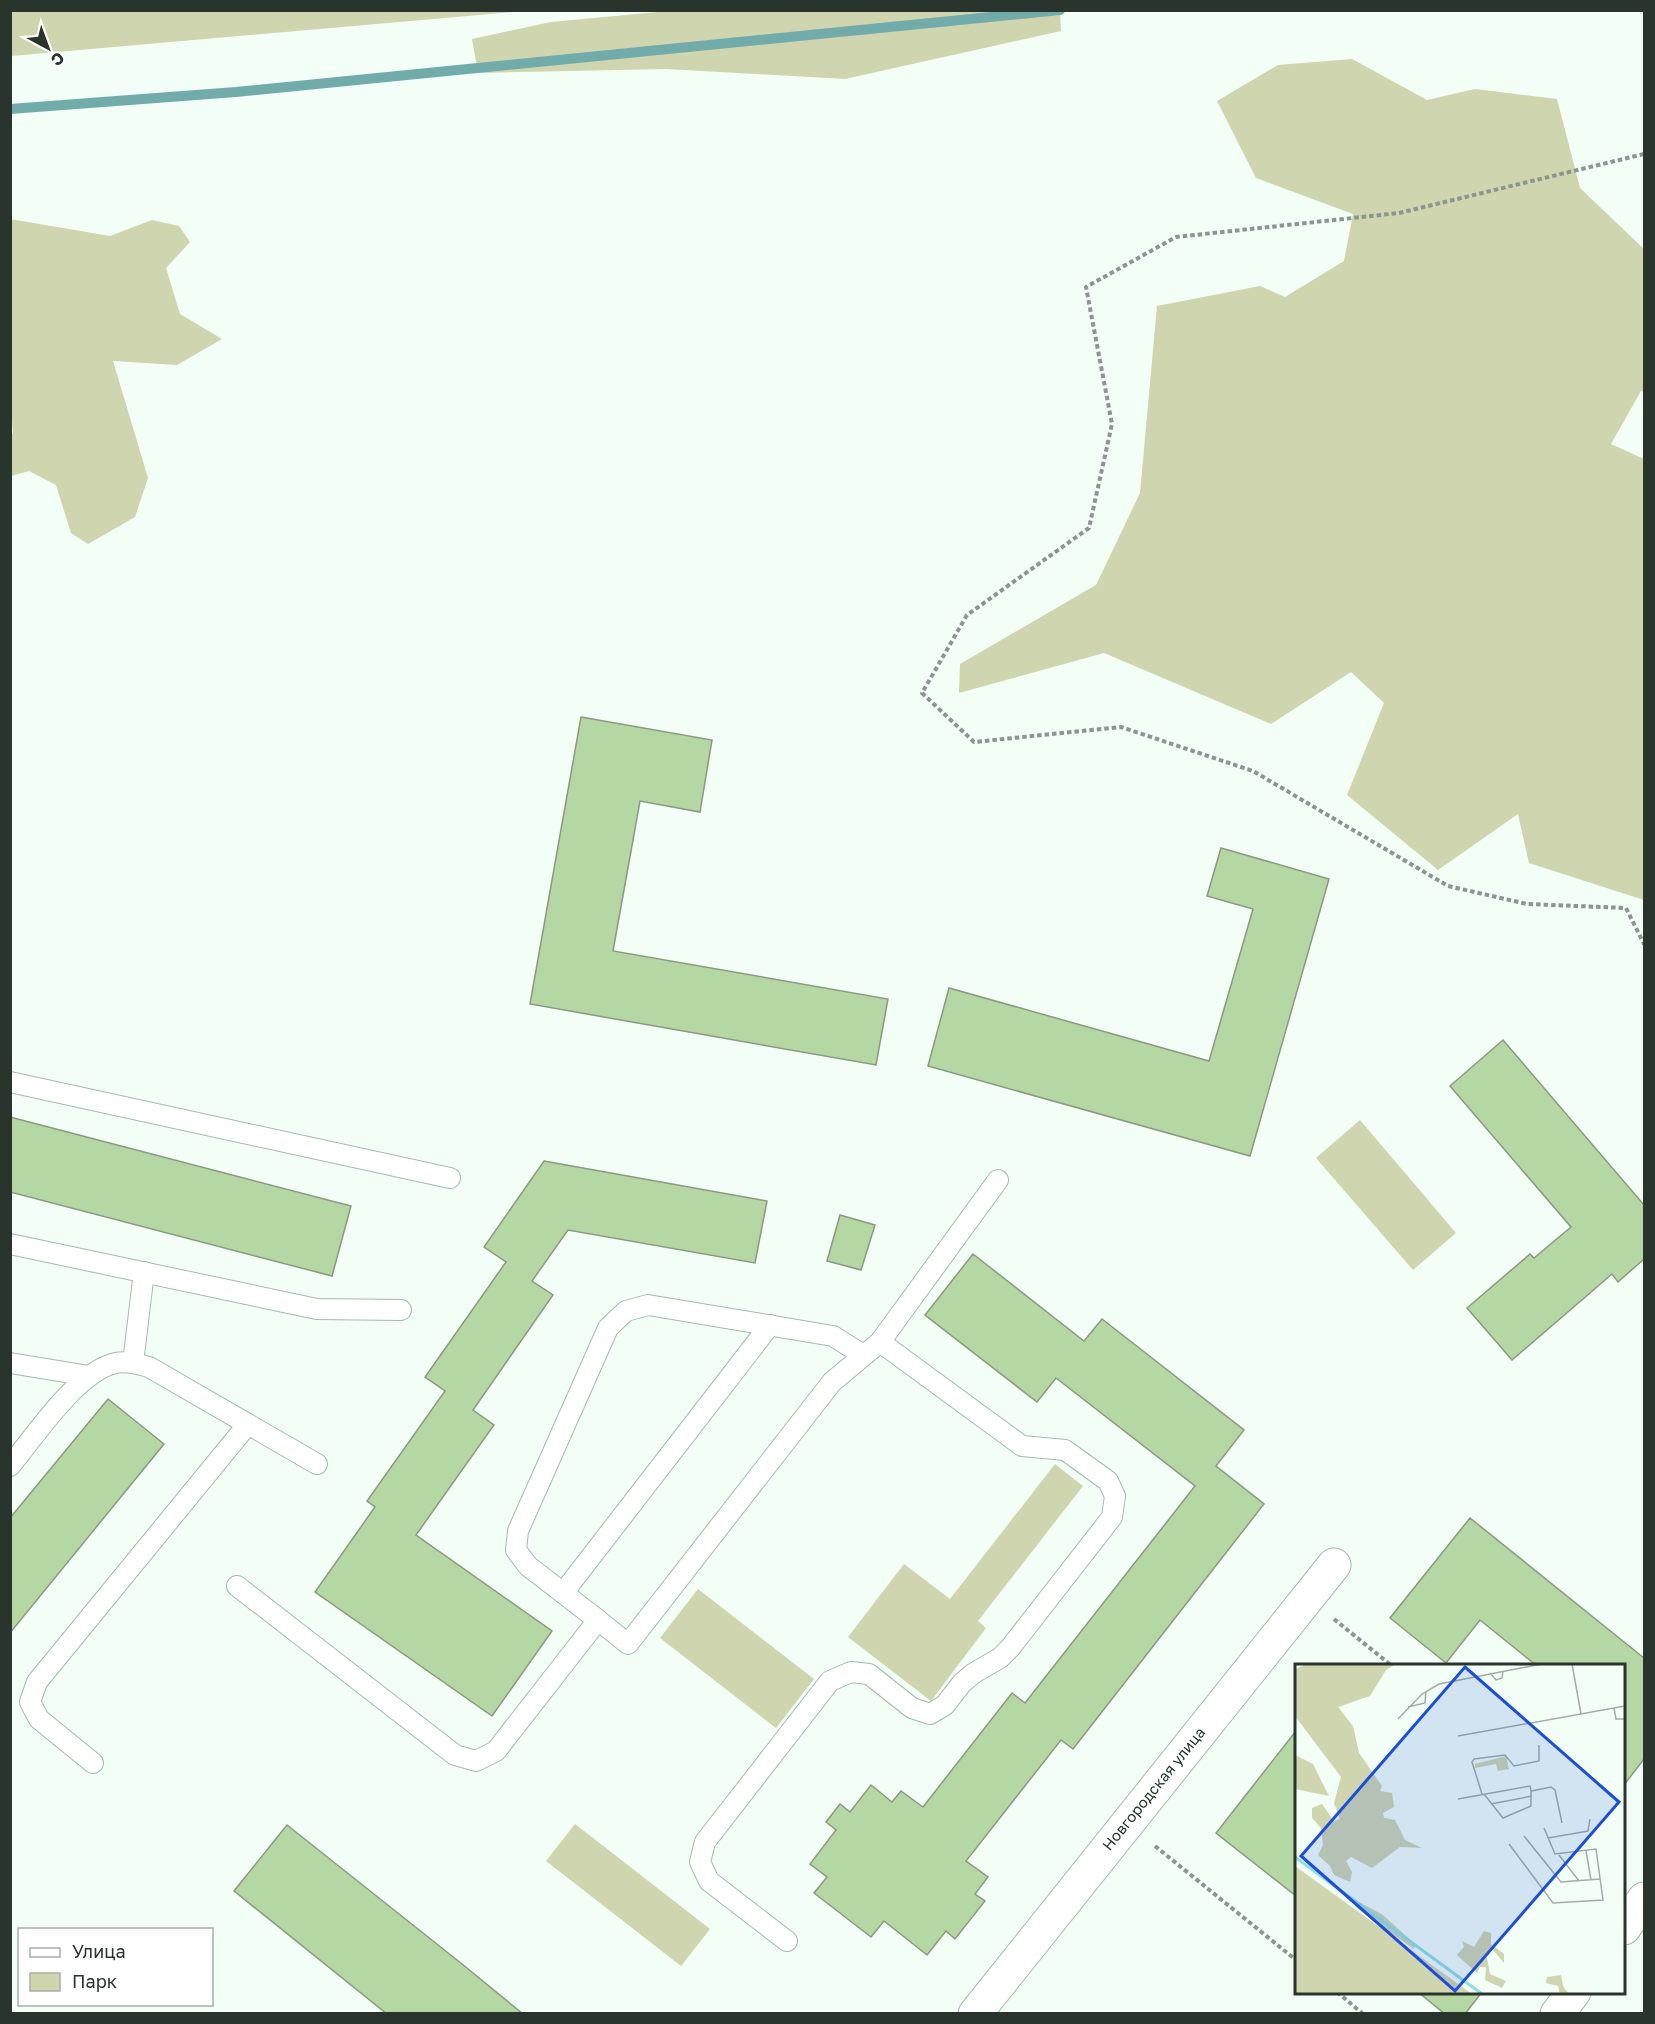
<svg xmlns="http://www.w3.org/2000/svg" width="1655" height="2024" viewBox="0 0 1655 2024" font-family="'Golos Text',sans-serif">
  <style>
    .green { fill: #cfd5af }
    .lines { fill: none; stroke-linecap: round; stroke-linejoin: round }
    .stream { stroke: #71acab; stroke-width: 10 }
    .building { fill: #b5d7a4; stroke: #8a9a81; stroke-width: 1.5 }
    .service-casing { stroke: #a1bdaa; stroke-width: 22 }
    .minor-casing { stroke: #a1bdaa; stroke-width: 35 }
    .path { stroke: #8a968e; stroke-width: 4; stroke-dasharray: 4.5 3; stroke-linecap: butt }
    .service { stroke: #fff; stroke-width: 20 }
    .minor { stroke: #fff; stroke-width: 33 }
    .labels { text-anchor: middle; stroke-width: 5; stroke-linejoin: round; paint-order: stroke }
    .street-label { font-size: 15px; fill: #28342c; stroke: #fff }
    .inset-river { fill: none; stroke: #90dfe2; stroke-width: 3 }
    .inset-road { fill: none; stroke: #a1ada5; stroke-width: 1.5 }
    .view { fill: #1d4ed8; fill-opacity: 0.15; stroke: #1d4ed8; stroke-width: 3 }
    .inset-edge { fill: none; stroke: #28342c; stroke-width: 3 }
  </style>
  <rect width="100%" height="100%" fill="#f2fef6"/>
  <g class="green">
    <polygon points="11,10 524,10 524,11 11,56"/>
    <polygon points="668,11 1060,11 1061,31 845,79 666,69 478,73 472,39 551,22"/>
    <polygon points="1352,59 1427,100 1475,89 1557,99 1580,188 1644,249 1644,392 1641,391 1611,444 1644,459 1644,900 1529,863 1518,814 1438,870 1347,795 1384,703 1351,672 1271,724 1104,653 959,693 960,664 1096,585 1140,493 1157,306 1260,286 1285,297 1344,261 1353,214 1256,178 1217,101 1278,65"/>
    <polygon points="10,219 110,236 152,220 179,226 190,242 166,268 180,314 222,339 177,365 113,361 148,478 135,517 88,544 71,533 56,485 29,471 11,476 11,436 13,433 10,396"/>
    <polygon points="1360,1120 1456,1233 1413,1270 1316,1158"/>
    <polygon points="1055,1464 1083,1486 978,1621 986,1628 931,1701 848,1637 904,1564 950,1599"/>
    <polygon points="698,1589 814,1679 776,1728 660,1638"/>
    <polygon points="575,1824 710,1929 681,1966 546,1861"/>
  </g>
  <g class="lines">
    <polyline class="stream" points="10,109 236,92 1060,10"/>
  </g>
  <g class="building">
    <polygon points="581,717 712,740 700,812 640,801 613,951 888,999 876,1065 530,1004"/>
    <polygon points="1221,848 1329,879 1250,1156 928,1066 949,988 1209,1061 1253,909 1207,896"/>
    <polygon points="1503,1040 1644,1205 1644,1259 1618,1282 1612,1274 1512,1360 1467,1308 1530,1254 1534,1258 1571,1227 1450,1086"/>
    <polygon points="10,1117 351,1206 332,1276 10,1192"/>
    <polygon points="544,1161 767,1201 755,1263 568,1230 532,1281 553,1295 473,1410 494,1425 416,1535 552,1631 492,1716 315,1592 375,1507 367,1501 445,1391 425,1377 506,1262 484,1247"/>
    <polygon points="840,1215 875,1225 861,1270 827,1261"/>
    <polygon points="973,1254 1084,1341 1102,1319 1244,1430 1216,1466 1264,1504 1073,1749 1061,1740 966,1861 988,1877 975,1894 985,1901 955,1939 946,1931 927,1955 884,1921 871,1937 814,1893 827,1877 810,1864 836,1830 826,1822 840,1804 850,1812 871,1785 892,1802 901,1791 923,1807 1012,1693 1025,1703 1195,1486 1056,1378 1037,1402 925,1315"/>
    <polygon points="108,1399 164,1444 10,1633 10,1518"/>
    <polygon points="1470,1518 1644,1658 1644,1759 1624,1785 1624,1666 1537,1666 1480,1620 1446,1663 1390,1618"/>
    <polygon points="1296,1731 1296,1896 1216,1833"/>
    <polygon points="287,1825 462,1964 523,2014 387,2014 234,1891"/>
    <polygon points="1418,1992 1482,1992 1465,2014 1445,2014"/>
  </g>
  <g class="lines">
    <g class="service-casing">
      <g id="service">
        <polyline points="10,1082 450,1178"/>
        <polyline points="10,1244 317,1309 401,1310"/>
        <polyline points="10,1363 89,1376"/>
        <polyline points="133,1363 144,1272"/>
        <path d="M10 1466C35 1436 75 1375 112 1364 124 1360 137 1364 149 1367L317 1464"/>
        <polyline points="237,1586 455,1755 476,1761 496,1751 598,1620 628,1644 832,1382 880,1342 998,1180"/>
        <polyline points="563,1593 770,1325"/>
        <polyline points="598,1620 528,1566 516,1550 518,1531 608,1328 626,1311 648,1305 833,1336 863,1355"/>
        <polyline points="93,1763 39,1719 30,1702 37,1682 248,1424"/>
        <polyline points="787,1941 709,1881 700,1862 705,1842 830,1681 851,1672 869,1674 912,1708 930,1714 945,1705 962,1683 974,1673 1000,1658 1010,1648 1112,1517 1115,1496 1108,1481 1065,1450 1022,1446 880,1342"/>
      </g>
    </g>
    <g class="minor-casing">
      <g id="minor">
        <polyline points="1624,1928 1644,1899"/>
        <polyline points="975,2014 1334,1565"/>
        <polyline points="1557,2014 1574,1992"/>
      </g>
    </g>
    <g class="path">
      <polyline points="1644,154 1399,213 1176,237 1086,287 1112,424 1089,528 967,615 922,693 974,742 1121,727 1253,771 1448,886 1527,904 1626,908 1644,944"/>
      <polyline points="1334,1619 1392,1666"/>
      <polyline points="1155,1846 1296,1960"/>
      <polyline points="1337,1992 1363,2014"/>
    </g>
    <use href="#service" class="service"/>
    <use href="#minor" class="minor"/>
  </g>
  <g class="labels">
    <g class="street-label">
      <text transform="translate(1154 1789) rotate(-51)" y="5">Новгородская улица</text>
    </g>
  </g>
  <g transform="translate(1295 1664)">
    <rect width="330" height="330" fill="#f2fef6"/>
    <path d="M13 0H101L91 6 75 32 43 43 58 62 64 89 87 122 85 127 97 129 99 143 88 149 89 154 100 156 110 176 127 184 105 183 77 204 56 193 51 197 57 208 55 218 39 211 35 202 23 191 28 181 26 164 17 154V144L27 140 39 157 45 155 39 139 46 113 0 52V5ZM0 91 18 100 34 132 0 125ZM211 92 214 105 203 107 201 100 180 104V100ZM0 202 170 325 177 330H0ZM64 238 88 251 121 281 119 285 72 252 60 242ZM189 267 196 269V280L209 290V299L197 285 191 289 195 310 211 317 207 324 190 316 191 303H185L182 309 162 291 169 283 167 277 179 283ZM266 311 268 322 274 330H265L263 322 251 319 252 313Z" fill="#cfd5af"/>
    <path class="inset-river" d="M0 193 187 330"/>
    <path class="inset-road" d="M277 0 286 50 330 42M195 9 201 16 207 14 208 7M113 43 130 39 131 27M319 44 321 55H330M103 55 127 30 144 20 247 0M163 72 286 50M187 130 177 98 179 95 210 91 219 102 244 97V81M189 130 208 154 236 142V127M163 135 235 122 236 127 256 123 260 126 267 159M196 140 237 132M229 172 266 218 305 215M253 174 293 167 295 155M214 180 258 239 308 236 301 185 260 190 249 164M291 187 296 216M264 191 284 217"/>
    <path class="view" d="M170 3 324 138 160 327 6 192Z"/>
    <rect width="330" height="330" class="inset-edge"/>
  </g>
  <rect width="1655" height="2024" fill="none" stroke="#28342c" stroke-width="24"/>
  <rect x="18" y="1928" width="195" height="78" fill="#ffffff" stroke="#a9aeab" stroke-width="1.5"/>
  <rect x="30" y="1948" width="30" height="9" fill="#ffffff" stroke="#a9aeab" stroke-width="1.5"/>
  <text x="72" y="1958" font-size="18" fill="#28342c">Улица</text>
  <rect x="30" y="1973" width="30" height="18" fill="#cfd5af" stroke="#a9aeab" stroke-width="1.5"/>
  <text x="72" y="1988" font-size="18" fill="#28342c">Парк</text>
  <g transform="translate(48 48) rotate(139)" stroke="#ffffff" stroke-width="4.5" paint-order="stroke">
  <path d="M0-4.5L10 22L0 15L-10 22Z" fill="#28342c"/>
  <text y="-9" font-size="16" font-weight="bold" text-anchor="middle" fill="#28342c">С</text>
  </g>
</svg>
